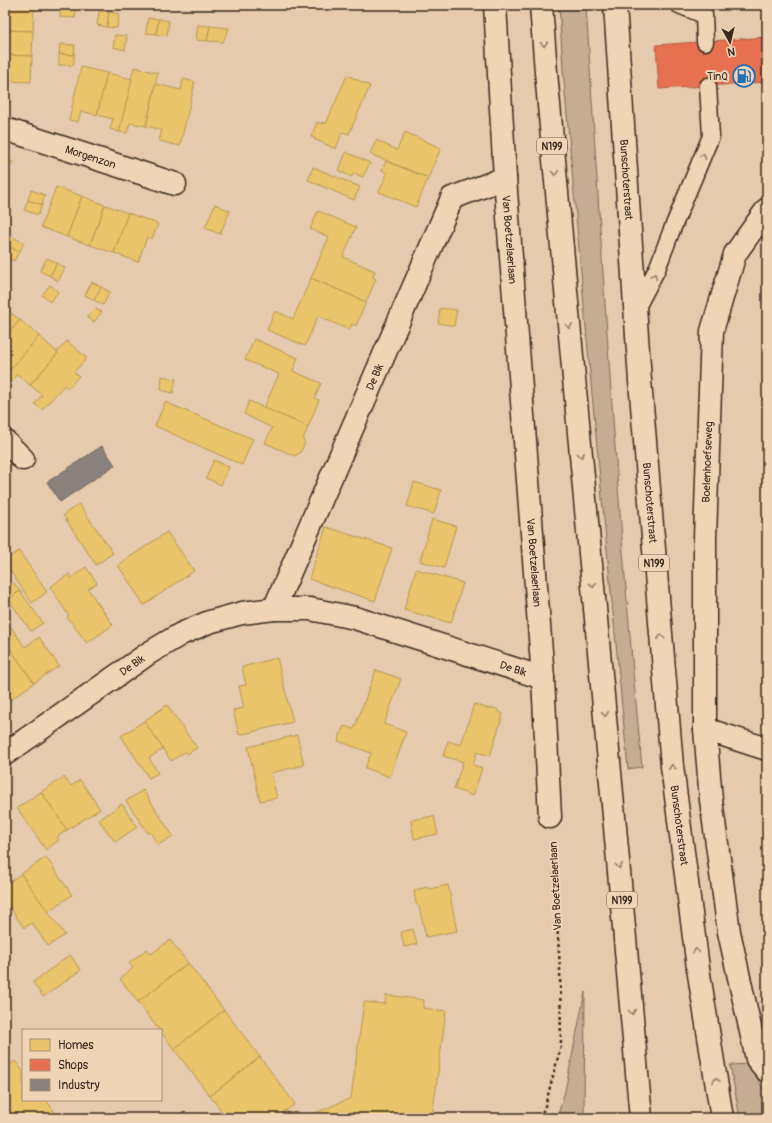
<svg xmlns="http://www.w3.org/2000/svg" width="772" height="1123" viewBox="0 0 772 1123" font-family="Pangolin,sans-serif">
  <style>
    .green { fill: #c5ac92; stroke: #806b58 }
    .homes { fill: #e9c46a; stroke: #b59653 }
    .shops { fill: #e76f51; stroke: #b35a42 }
    .industry { fill: #8a817c; stroke: #726760 }
    .lines { fill: none; stroke-linecap: round; stroke-linejoin: round }
    .service-casing { stroke: #3b2a1e; stroke-width: 19 }
    .minor-casing { stroke: #3b2a1e; stroke-width: 25 }
    .primary-casing { stroke: #3b2a1e; stroke-width: 25 }
    .path { stroke: #3b2a1e; stroke-width: 2.5; stroke-dasharray: 3 3; stroke-linecap: butt }
    .service { stroke: #f0d4b6; stroke-width: 16 }
    .minor { stroke: #f0d4b6; stroke-width: 22 }
    .primary { stroke: #f0d4b6; stroke-width: 22 }
    .oneway { stroke: #967f6a }
    .labels { text-anchor: middle; stroke-width: 4; stroke-linejoin: round; paint-order: stroke }
    .shield { fill: #f0d4b6; stroke: #715d4c; stroke-width: 1 }
    .shield-label { font-size: 10px; font-weight: bold; fill: #3b2a1e }
    .poi-label { font-size: 11px; fill: #3b2a1e; stroke: #f0d4b6; text-anchor: end }
    .street-label { font-size: 11px; fill: #3b2a1e; stroke: #f0d4b6 }
  </style>
  <rect width="100%" height="100%" fill="#e5caad"/>
  <filter id="ink" filterUnits="userSpaceOnUse"><feTurbulence type="fractalNoise" baseFrequency=".025" numOctaves="2"/><feDisplacementMap in="SourceGraphic" scale="8" xChannelSelector="R" yChannelSelector="G"/><feConvolveMatrix kernelMatrix="1 2 1 2 8 2 1 2 1" color-interpolation-filters="sRGB"/></filter>
  <g filter="url(#ink)">
    <g class="green">
      <path d="M559 5H586C602 259 617 513 642 767L628 769 591 384 563 70Z"/>
      <polygon points="585,992 584,1118 557,1118 565,1091"/>
      <polygon points="749,1064 767,1096 767,1118 740,1118 730,1065"/>
    </g>
    <g class="homes">
      <polygon points="5,5 46,5 34,5 34,7 5,6"/>
      <polygon points="5,6 34,7 33,31 5,30"/>
      <polygon points="61,7 76,7 75,18 60,17"/>
      <polygon points="99,11 109,12 107,27 97,25"/>
      <polygon points="109,12 119,14 117,28 107,27"/>
      <polygon points="148,18 159,19 156,34 146,33"/>
      <polygon points="159,19 169,21 167,36 156,34"/>
      <polygon points="198,25 210,26 207,41 196,40"/>
      <polygon points="210,26 229,28 223,42 207,41"/>
      <polygon points="5,30 33,31 32,56 5,55"/>
      <polygon points="115,35 127,36 125,50 113,47"/>
      <polygon points="60,44 75,45 74,55 59,54"/>
      <polygon points="59,54 74,55 74,65 59,65"/>
      <polygon points="5,55 32,56 31,82 5,81"/>
      <polygon points="81,67 107,73 97,115 81,111 78,122 69,120"/>
      <polygon points="134,67 158,73 146,126 130,123 127,133 119,132"/>
      <polygon points="107,73 132,79 119,132 110,129 113,119 97,115"/>
      <polygon points="347,75 370,86 349,134 342,132 336,149 314,139 315,138 311,137 317,122 321,124 322,122 326,124"/>
      <polygon points="183,79 195,82 180,146 159,141 162,130 146,126 156,84 181,90"/>
      <polygon points="405,132 441,148 428,178 370,154 376,140 397,150"/>
      <polygon points="346,152 370,163 363,177 353,173 352,177 339,171"/>
      <polygon points="5,158 13,162 5,176"/>
      <polygon points="386,161 428,178 416,207 379,192 387,173 382,170"/>
      <polygon points="313,167 360,187 354,200 308,180"/>
      <polygon points="56,187 82,196 67,237 41,227"/>
      <polygon points="31,190 45,195 42,205 28,200"/>
      <polygon points="82,196 105,205 90,245 67,237"/>
      <polygon points="28,200 42,205 38,215 24,210"/>
      <polygon points="215,204 230,211 220,234 205,228"/>
      <polygon points="105,205 128,213 114,253 90,245"/>
      <polygon points="318,211 356,227 343,257 375,271 373,277 376,279 366,302 311,278 329,237 310,229"/>
      <polygon points="128,213 158,224 152,239 147,237 138,262 114,253"/>
      <polygon points="11,236 24,243 19,252 6,245"/>
      <polygon points="6,245 19,252 14,261 5,256"/>
      <polygon points="47,258 57,263 50,276 40,271"/>
      <polygon points="57,263 65,268 58,281 50,276"/>
      <polygon points="311,278 366,302 356,326 352,324 349,330 318,316 305,346 267,330 275,311 293,319"/>
      <polygon points="92,282 101,287 94,300 85,295"/>
      <polygon points="50,285 58,292 50,302 42,295"/>
      <polygon points="101,287 110,292 103,305 94,300"/>
      <polygon points="5,308 20,320 5,338"/>
      <polygon points="440,308 457,310 454,326 438,323"/>
      <polygon points="95,309 102,312 94,322 87,317"/>
      <polygon points="20,320 39,336 5,376 5,338"/>
      <polygon points="39,336 58,353 30,385 17,374 10,383 5,378 5,376"/>
      <polygon points="254,339 298,358 293,371 321,383 315,398 319,400 308,427 264,408 279,374 245,360"/>
      <polygon points="67,341 87,358 74,372 79,376 68,389 64,385 42,410 35,404 42,395 30,385 58,353 57,352"/>
      <polygon points="162,376 176,379 173,393 161,390"/>
      <polygon points="249,401 308,427 303,439 305,443 300,453 295,456 265,443 272,428 244,414"/>
      <polygon points="165,402 253,439 242,465 155,426"/>
      <polygon points="214,460 229,467 221,485 206,478"/>
      <polygon points="414,482 441,490 434,514 407,506"/>
      <polygon points="79,504 113,553 96,565 63,515"/>
      <polygon points="432,519 456,526 444,568 420,561"/>
      <polygon points="326,527 392,548 375,601 309,579"/>
      <polygon points="167,532 194,571 144,605 118,565"/>
      <polygon points="19,551 47,592 32,603 5,563 5,560"/>
      <polygon points="86,567 97,583 88,589 113,625 87,643 67,617 69,616 50,587 69,574 71,578"/>
      <polygon points="416,569 463,583 451,623 404,610"/>
      <polygon points="14,583 20,591 8,599 5,595 5,589"/>
      <polygon points="20,591 43,623 31,631 8,599"/>
      <polygon points="11,627 25,647 39,637 59,666 34,683 5,641 5,631"/>
      <polygon points="7,644 34,683 10,700 5,693 5,645"/>
      <polygon points="277,658 293,722 239,735 233,710 244,708 239,686 246,685 242,667"/>
      <polygon points="376,670 401,679 384,724 406,732 390,777 365,768 371,753 338,741 344,726 354,729"/>
      <polygon points="474,704 489,709 492,708 497,709 499,712 503,714 490,756 477,752 473,765 482,768 473,796 454,789 463,762 443,756 448,741 461,745"/>
      <polygon points="167,705 197,748 187,754 185,752 171,761 144,721"/>
      <polygon points="144,721 163,749 149,758 158,773 149,778 121,736"/>
      <polygon points="297,735 304,765 271,773 277,798 260,801 248,747"/>
      <polygon points="64,777 71,786 80,780 100,809 67,830 41,792"/>
      <polygon points="143,790 173,836 158,845 150,832 148,833 126,801"/>
      <polygon points="41,792 67,830 57,837 59,840 46,850 17,808"/>
      <polygon points="122,804 137,827 115,842 99,820"/>
      <polygon points="434,816 438,834 414,839 411,820"/>
      <polygon points="46,857 72,895 47,912 21,874"/>
      <polygon points="21,874 65,935 48,946 32,923 24,928 5,900 5,885"/>
      <polygon points="448,885 457,931 426,937 419,906 416,904 414,893 415,890 427,887 429,889"/>
      <polygon points="413,929 417,944 404,947 401,932"/>
      <polygon points="170,940 188,963 138,1002 120,979 133,968 129,963 147,949 151,954"/>
      <polygon points="70,955 81,970 43,997 33,982"/>
      <polygon points="188,963 224,1010 174,1049 161,1032 161,1030 159,1030 138,1002"/>
      <polygon points="386,995 424,1000 423,1008 446,1011 432,1118 303,1118 351,1098 364,1002 385,1004"/>
      <polygon points="224,1010 260,1057 210,1096 174,1049"/>
      <polygon points="260,1057 295,1104 276,1118 227,1118 210,1096"/>
      <polygon points="15,1061 23,1071 23,1100 46,1100 59,1118 5,1118 5,1068"/>
      <polygon points="286,1110 292,1118 276,1118"/>
    </g>
    <polygon class="shops" points="767,37 767,82 659,89 656,45"/>
    <polygon class="industry" points="102,446 115,465 60,502 47,482"/>
    <g class="lines">
      <g class="service-casing">
        <g id="service">
          <polyline points="679,5 704,15 705,42"/>
          <polyline points="635,311 657,269 671,232 711,136 708,86"/>
        </g>
      </g>
      <g class="minor-casing">
        <g id="minor">
          <path id="s1" d="M495 5 505 178 543 678 550 817"/>
          <path id="s2" d="M5 129 175 184"/>
          <polyline points="767,209 735,254 712,331 705,538 705,729 711,800 729,932 757,1059 767,1071"/>
          <polyline points="5,441 23,459"/>
          <path id="s3" d="M274 609H310L355 618 543 678"/>
          <polyline points="705,729 767,749"/>
          <path id="s4" d="M5 754 149 653 181 634 209 622 242 613 274 609 452 198 505 178"/>
        </g>
      </g>
      <g class="primary-casing">
        <g id="primary">
          <polyline points="541,5 546,72 615,827 641,1118"/>
          <path id="s5" d="M615 5 640 381 672 766 698 968 722 1118"/>
        </g>
      </g>
      <polyline class="path" points="540,1118 545,1106 561,1046 560,969 552,843"/>
      <use href="#service" class="service"/>
      <use href="#minor" class="minor"/>
      <use href="#primary" class="primary"/>
    </g>
    <defs><path id="oneway-chevron" d="M-2-3.5L2.5 0L-2 3.5" fill="none" stroke-width="1.6" stroke-linecap="round" stroke-linejoin="round"/></defs>
    <g class="oneway">
      <use href="#oneway-chevron" transform="translate(544 44) rotate(86)"/>
      <use href="#oneway-chevron" transform="translate(703 156) rotate(-67)"/>
      <use href="#oneway-chevron" transform="translate(555 173) rotate(85)"/>
      <use href="#oneway-chevron" transform="translate(654 276) rotate(-62)"/>
      <use href="#oneway-chevron" transform="translate(569 326) rotate(85)"/>
      <use href="#oneway-chevron" transform="translate(581 455) rotate(85)"/>
      <use href="#oneway-chevron" transform="translate(593 585) rotate(85)"/>
      <use href="#oneway-chevron" transform="translate(661 637) rotate(-95)"/>
      <use href="#oneway-chevron" transform="translate(605 714) rotate(85)"/>
      <use href="#oneway-chevron" transform="translate(672 767) rotate(-96)"/>
      <use href="#oneway-chevron" transform="translate(619 866) rotate(85)"/>
      <use href="#oneway-chevron" transform="translate(696 951) rotate(-97)"/>
      <use href="#oneway-chevron" transform="translate(632 1012) rotate(85)"/>
      <use href="#oneway-chevron" transform="translate(716 1080) rotate(-99)"/>
    </g>
  </g>
  <defs>
    <g id="fuel-ring" transform="scale(1.15)"><circle r="9.5" fill="#f0d4b6" stroke="#1f6fb2" stroke-width="1.5"/><path d="M-5.5-6h7V0h2V4h1.3V-2.5L3-4.5l.8-.8L6-3V5H2.5V1h-1V6h-7ZM-4.2-4.7v3.2H.2V-4.7Z" fill="#1f6fb2"/></g>
  </defs>
  <g fill-rule="evenodd">
    <use href="#fuel-ring" x="744" y="76"/>
  </g>
  <g class="labels">
    <g class="shield">
      <rect x="537" y="138" width="30" height="16" rx="3"/>
      <rect x="639" y="555" width="30" height="16" rx="3"/>
      <rect x="607" y="892" width="30" height="16" rx="3"/>
    </g>
    <g class="shield-label">
      <text x="552" y="150">N199</text>
      <text x="654" y="567">N199</text>
      <text x="622" y="904">N199</text>
    </g>
    <g class="poi-label">
      <text x="728" y="80">TinQ</text>
    </g>
    <g class="street-label">
      <text dy="4" stroke="none"><textPath href="#s2" startOffset="90">Morgenzon</textPath></text>
      <text dy="4" stroke="none"><textPath href="#s5" startOffset="175">Bunschoterstraat</textPath></text>
      <text dy="4" stroke="none"><textPath href="#s1" startOffset="235">Van Boetzelaerlaan</textPath></text>
      <text dy="4" stroke="none"><textPath href="#s4" startOffset="563">De Bik</textPath></text>
      <text transform="translate(707 462) rotate(-88)" y="4">Boelenhoefseweg</text>
      <text dy="4" stroke="none"><textPath href="#s5" startOffset="499">Bunschoterstraat</textPath></text>
      <text dy="4" stroke="none"><textPath href="#s1" startOffset="559">Van Boetzelaerlaan</textPath></text>
      <text dy="4" stroke="none"><textPath href="#s4" startOffset="155">De Bik</textPath></text>
      <text dy="4" stroke="none"><textPath href="#s3" startOffset="248">De Bik</textPath></text>
      <text dy="4" stroke="none"><textPath href="#s5" startOffset="823">Bunschoterstraat</textPath></text>
      <text transform="translate(555 886) rotate(-93)" y="4">Van Boetzelaerlaan</text>
    </g>
  </g>
  <rect width="772" height="1123" fill="none" stroke="#f0d4b6" stroke-width="20"/>
  <rect x="10" y="10" width="752" height="1103" fill="none" stroke="#3b2a1e" stroke-width="1.5" filter="url(#ink)"/>
  <rect x="22" y="1029" width="140" height="72" fill="#f0d4b6" stroke="#a89079"/>
  <rect x="30" y="1039" width="20" height="12" fill="#e9c46a" stroke="#a89079"/>
  <text x="58" y="1049" font-size="12" fill="#3b2a1e">Homes</text>
  <rect x="30" y="1059" width="20" height="12" fill="#e76f51" stroke="#a89079"/>
  <text x="58" y="1069" font-size="12" fill="#3b2a1e">Shops</text>
  <rect x="30" y="1079" width="20" height="12" fill="#8a817c" stroke="#a89079"/>
  <text x="58" y="1089" font-size="12" fill="#3b2a1e">Industry</text>
  <g transform="translate(730 42) rotate(172)" stroke="#f0d4b6" stroke-width="3" paint-order="stroke">
  <path d="M0-3L7 15L0 10L-7 15Z" fill="#3b2a1e"/>
  <text y="-6" font-size="11" font-weight="bold" text-anchor="middle" fill="#3b2a1e">N</text>
  </g>
</svg>
